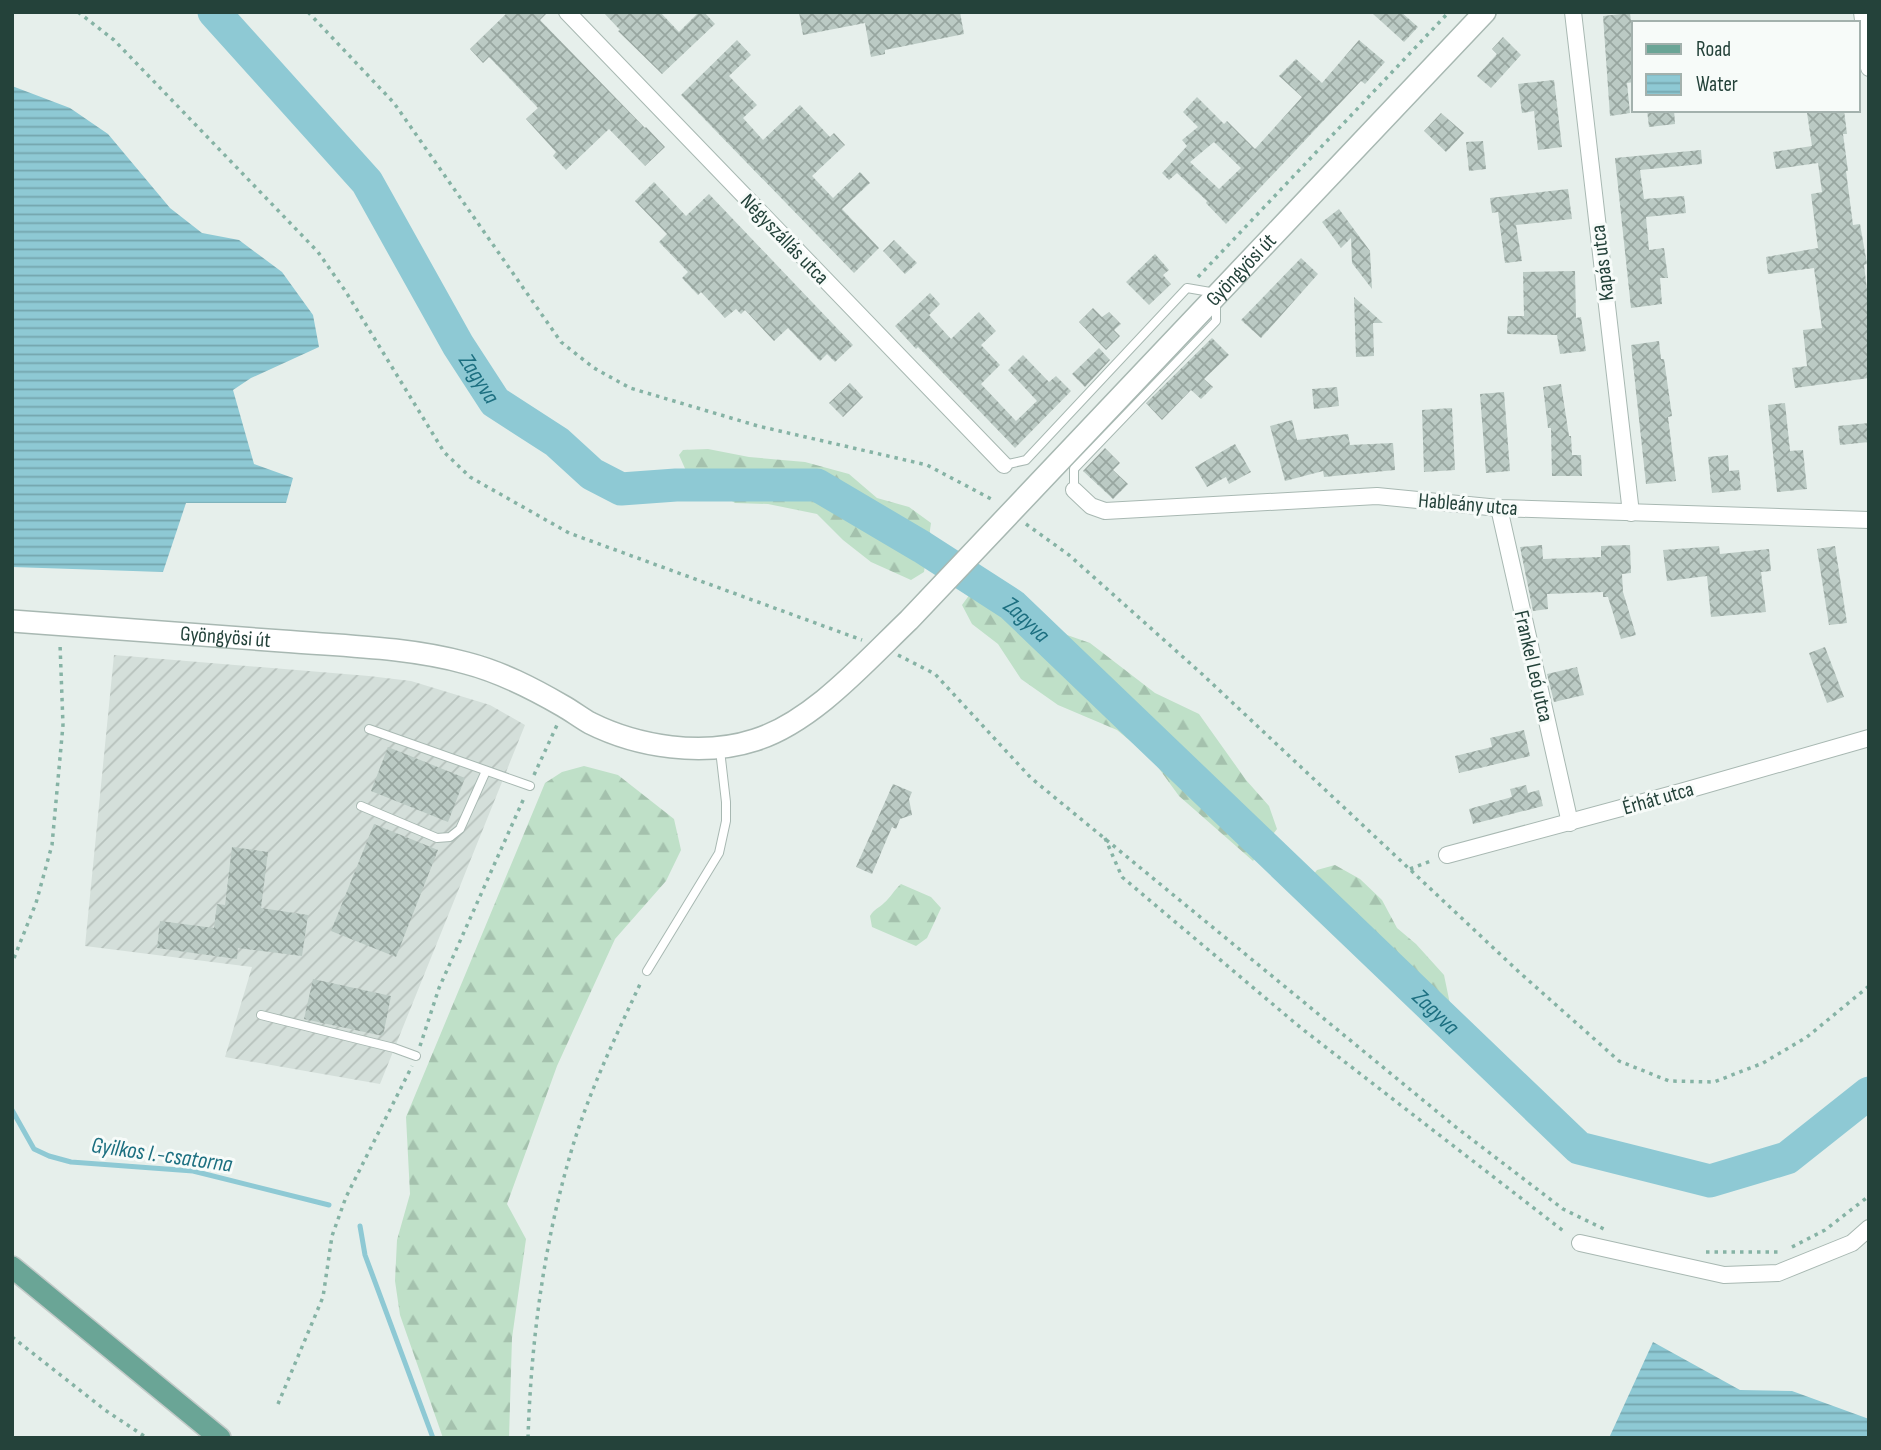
<svg xmlns="http://www.w3.org/2000/svg" width="1881" height="1450" viewBox="0 0 1881 1450" font-family="'Sofia Sans Condensed',sans-serif">
  <style>
    .industrial { fill: url(#industrial-furrows) }
    .forest { fill: url(#forest-firs) }
    .water { fill: url(#water-rules) }
    .lines { fill: none; stroke-linecap: round; stroke-linejoin: round }
    .stream { stroke: #8ec9d4; stroke-width: 5 }
    .river { stroke: #8ec9d4; stroke-width: 33 }
    .building { fill: url(#building-cross-hatch); fill-rule: evenodd }
    .service-casing { stroke: #a8b8b2; stroke-width: 10 }
    .minor-casing { stroke: #a8b8b2; stroke-width: 18 }
    .tertiary-casing { stroke: #a8b8b2; stroke-width: 24 }
    .primary-casing { stroke: #c2cac8; stroke-width: 24 }
    .path { stroke: #86b3a5; stroke-width: 3.5; stroke-dasharray: 3.5 5; stroke-linecap: butt }
    .service { stroke: #fff; stroke-width: 8 }
    .minor { stroke: #fff; stroke-width: 16 }
    .tertiary { stroke: #fff; stroke-width: 21 }
    .primary { stroke: #6aa596; stroke-width: 21 }
    .labels { text-anchor: middle; stroke-width: 6; stroke-linejoin: round; paint-order: stroke }
    .street-label { font-size: 21px; fill: #24423a; stroke: #f7fbf9 }
    .water-label { font-size: 23px; font-style: italic; fill: #1c6f80; stroke: #f7fbf9 }
  </style>
  <defs>
    <pattern id="industrial-furrows" width="10" height="10" patternUnits="userSpaceOnUse" patternTransform="scale(1.75)"><rect width="10" height="10" fill="#d4dfda"/><path d="M-1 1l2-2M0 10L10 0M9 11l2-2" fill="none" stroke="#b6c1bc"/></pattern>
    <pattern id="forest-firs" width="22" height="20" patternUnits="userSpaceOnUse" patternTransform="scale(1.75)"><rect width="22" height="20" fill="#bfe0c8"/><path d="M5 1l3.5 6h-7zM16 11l3.5 6h-7z" fill="#a4c1ad"/></pattern>
    <pattern id="water-rules" width="6" height="5" patternUnits="userSpaceOnUse" patternTransform="scale(1.75)"><rect width="6" height="5" fill="#8ec9d4"/><path d="M0 2.5h6" fill="none" stroke="#74a5ad"/></pattern>
    <pattern id="building-cross-hatch" width="8" height="8" patternUnits="userSpaceOnUse" patternTransform="scale(1.75)"><rect width="8" height="8" fill="#bbcac4"/><path d="M0 0l8 8M0 8l8-8" fill="none" stroke="#98a6a0"/></pattern>
  </defs>
  <rect width="100%" height="100%" fill="#e6efeb"/>
  <polygon class="industrial" points="114,655 369,676 411,681 490,705 525,725 380,1084 225,1057 252,967 85,946"/>
  <g class="forest">
    <polygon points="708,449 749,457 805,462 849,474 877,498 909,507 931,523 924,572 911,580 871,562 843,540 817,514 768,504 735,503 687,473 679,455 683,450"/>
    <polygon points="1010,590 1067,635 1090,643 1155,693 1199,714 1246,780 1269,806 1277,829 1253,861 1179,796 1152,759 1117,730 1058,705 1021,679 998,644 972,624 962,605 970,594"/>
    <polygon points="584,766 618,775 674,819 681,850 666,881 615,939 557,1066 507,1204 526,1239 512,1338 509,1438 443,1438 400,1315 395,1281 397,1240 410,1194 406,1117 545,783 562,772"/>
    <polygon points="1335,865 1360,879 1382,900 1397,928 1416,944 1444,975 1450,1004 1428,1020 1297,895 1317,870"/>
    <path d="M901 884 931 897 941 908 927 938 916 946 872 927 870 916C874 909 879 908 884 903 891 897 894 890 901 884Z"/>
  </g>
  <g class="water">
    <polygon points="12,86 70,108 108,134 170,208 202,233 239,240 282,272 313,315 319,347 251,378 233,390 254,464 293,478 286,503 186,503 163,572 12,567"/>
    <polygon points="1653,1342 1740,1390 1792,1391 1869,1419 1869,1438 1609,1438"/>
  </g>
  <g class="lines">
    <g class="stream">
      <polyline points="12,1110 34,1149 49,1156 71,1162 193,1171 329,1205"/>
      <polyline points="360,1226 365,1255 433,1438"/>
    </g>
    <path class="river" id="s1" d="M214 12 367 182 458 345 495 402 557 442 592 474 621 489 676 485H817L922 547 1012 605 1579 1148 1710 1181 1787 1158 1869 1093"/>
  </g>
  <g class="building">
    <polygon points="508,12 548,12 540,20 645,128 646,127 665,147 645,166 609,129 566,170 553,156 556,152 526,119 538,108 489,57 483,63 470,49"/>
    <polygon points="603,12 660,12 679,32 699,12 704,12 715,24 662,74 618,31 620,30"/>
    <polygon points="799,12 960,12 964,34 885,50 885,54 871,57 865,23 803,35"/>
    <polygon points="1371,12 1401,12 1418,27 1404,42"/>
    <polygon points="1630,13 1634,44 1634,82 1627,83 1630,113 1610,116 1603,16"/>
    <polygon points="1503,37 1521,55 1491,88 1477,76 1497,54 1492,49"/>
    <polygon points="737,40 751,55 729,76 757,105 743,118 763,140 800,105 830,137 834,133 845,145 812,176 833,198 860,172 870,183 842,209 879,248 854,273 681,95"/>
    <path d="M1359 40 1385 62 1365 84 1361 81 1226 224 1206 203 1207 201 1177 173 1169 180 1162 173 1187 146 1182 140 1198 127 1183 112 1197 97 1224 124 1227 121 1255 149 1302 97 1279 76 1296 59 1322 83ZM1214 142 1241 168 1219 189 1190 162Z"/>
    <polygon points="1554,80 1562,147 1538,150 1534,111 1522,113 1518,84"/>
    <polygon points="1647,110 1674,110 1675,124 1649,127"/>
    <polygon points="1824,110 1844,110 1847,134 1843,134 1848,171 1846,171 1853,225 1860,224 1867,264 1864,265 1869,306 1869,378 1795,388 1792,368 1807,366 1803,330 1822,328 1814,268 1768,274 1766,257 1818,248 1811,194 1822,192 1818,163 1776,169 1773,152 1812,146 1807,113"/>
    <polygon points="1441,113 1464,133 1446,152 1424,131"/>
    <polygon points="1483,141 1486,169 1469,171 1466,142"/>
    <polygon points="1701,150 1702,164 1640,170 1644,199 1684,196 1686,213 1646,217 1649,250 1664,248 1668,278 1660,278 1662,304 1631,308 1615,158"/>
    <polygon points="654,182 686,216 709,194 853,345 835,362 827,354 820,361 788,328 774,341 745,310 741,314 736,309 725,318 701,292 698,295 682,278 688,272 659,242 667,234 635,201"/>
    <polygon points="1568,189 1572,219 1516,225 1522,261 1505,263 1498,212 1492,213 1490,198"/>
    <polygon points="1339,209 1370,251 1372,289 1352,263 1351,238 1341,248 1322,222"/>
    <polygon points="894,240 917,263 905,274 883,251"/>
    <polygon points="1155,254 1169,270 1163,275 1171,284 1149,305 1126,282"/>
    <polygon points="1301,258 1318,274 1261,338 1241,320"/>
    <polygon points="1575,271 1576,318 1581,317 1586,351 1560,354 1557,335 1507,334 1508,316 1524,316 1523,272"/>
    <polygon points="930,293 940,304 929,315 951,339 979,312 996,331 981,345 1000,365 981,384 1016,421 1037,401 1008,370 1023,355 1049,382 1056,376 1071,391 1015,448 918,347 916,349 895,326"/>
    <polygon points="1354,297 1383,323 1373,323 1374,356 1356,357"/>
    <polygon points="1093,308 1102,317 1109,312 1121,324 1114,330 1120,336 1106,350 1079,322"/>
    <polygon points="1212,338 1229,355 1204,379 1213,387 1201,399 1191,390 1162,420 1146,403"/>
    <polygon points="1659,341 1661,359 1664,359 1672,416 1668,417 1676,481 1646,484 1631,345"/>
    <polygon points="1099,348 1110,360 1085,387 1072,374"/>
    <polygon points="850,383 863,397 843,417 829,403"/>
    <polygon points="1561,384 1569,436 1571,436 1572,455 1581,455 1582,476 1552,476 1551,428 1548,428 1543,387"/>
    <polygon points="1337,387 1339,406 1314,409 1312,389"/>
    <polygon points="1504,392 1510,471 1486,473 1480,394"/>
    <polygon points="1785,403 1790,451 1803,450 1807,489 1777,492 1768,405"/>
    <polygon points="1452,408 1455,470 1424,472 1422,410"/>
    <polygon points="1292,420 1297,440 1348,434 1350,445 1393,443 1395,470 1324,477 1323,471 1285,481 1270,426"/>
    <polygon points="1869,423 1869,442 1840,445 1838,426"/>
    <polygon points="1235,444 1251,472 1229,484 1226,477 1207,487 1195,467"/>
    <polygon points="1105,448 1120,463 1113,470 1128,484 1113,499 1083,471"/>
    <polygon points="1728,455 1729,471 1739,470 1741,490 1712,493 1708,457"/>
    <polygon points="1542,545 1543,559 1601,557 1601,546 1630,545 1631,573 1622,574 1623,592 1636,635 1621,639 1608,597 1603,597 1603,592 1547,594 1548,609 1533,611 1520,547"/>
    <polygon points="1719,546 1720,554 1769,549 1771,571 1761,572 1766,612 1711,617 1707,576 1667,581 1663,550"/>
    <polygon points="1835,546 1847,623 1829,625 1817,549"/>
    <polygon points="1825,647 1844,697 1827,703 1809,653"/>
    <polygon points="1577,667 1584,695 1554,702 1547,674"/>
    <polygon points="1524,730 1530,756 1459,773 1455,756 1492,747 1490,738"/>
    <polygon points="388,747 465,778 448,822 371,791"/>
    <polygon points="893,784 912,792 909,799 912,815 900,819 896,829 892,827 872,874 856,867"/>
    <polygon points="1526,785 1528,793 1539,790 1543,806 1473,824 1469,809 1512,797 1510,789"/>
    <polygon points="374,824 438,850 396,957 331,931"/>
    <polygon points="232,847 268,852 261,908 308,915 302,956 238,948 237,959 157,948 160,921 214,928 217,904 225,905"/>
    <polygon points="313,979 391,996 383,1036 304,1019"/>
  </g>
  <g class="lines">
    <g class="service-casing">
      <g id="service">
        <polyline points="1004,465 1026,460 1187,288 1216,293 1216,321 1074,469 1074,490"/>
        <polyline points="369,729 530,786"/>
        <polyline points="361,806 437,838 450,837 460,829 486,771"/>
        <polyline points="647,971 719,853 726,821 726,802 720,750"/>
        <polyline points="261,1015 394,1048 416,1056"/>
      </g>
    </g>
    <g class="minor-casing">
      <g id="minor">
        <polyline points="567,12 1004,465"/>
        <polyline points="1573,12 1631,513"/>
        <polyline points="1862,12 1869,68"/>
        <polyline points="1074,490 1091,506 1105,511 1377,496 1499,508 1869,520"/>
        <polyline points="1499,508 1570,823"/>
        <polyline points="1447,855 1684,791 1869,738"/>
        <polyline points="1580,1243 1724,1275 1778,1273 1852,1243 1869,1228"/>
      </g>
    </g>
    <g class="tertiary-casing">
      <g id="tertiary">
        <path id="s2" d="M12 621C102 627 192 634 282 641 343 646 407 647 466 663 501 672 532 688 563 706 572 711 581 718 590 723 638 747 703 757 755 740 813 722 866 661 909 620L1485 12"/>
      </g>
    </g>
    <g class="primary-casing">
      <polyline id="primary" points="12,1267 220,1438"/>
    </g>
    <g class="path">
      <polyline points="78,12 114,40 318,252 346,292 444,452 470,477 569,533 862,640"/>
      <polyline points="308,12 394,103 561,342 594,368 630,388 758,426 927,465 995,501"/>
      <polyline points="1198,277 1449,12"/>
      <polyline points="1026,524 1069,555 1202,674 1519,972 1619,1061 1669,1081 1714,1082 1763,1063 1807,1037 1869,986"/>
      <polyline points="898,655 935,674 1031,778 1457,1128 1563,1209 1606,1230"/>
      <polyline points="534,775 557,725"/>
      <polyline points="1105,838 1122,877 1301,1028 1566,1233"/>
      <polyline points="1410,869 1431,861"/>
      <polyline points="14,958 36,903 52,845 63,725 60,644"/>
      <polyline points="420,1046 439,988 524,798"/>
      <polyline points="1792,1247 1825,1230 1869,1196"/>
      <polyline points="1706,1252 1782,1252"/>
      <polyline points="12,1337 105,1410 147,1438"/>
      <polyline points="278,1404 323,1297 332,1236 346,1197 412,1066"/>
      <path d="M528 1438C531 1344 543 1249 569 1159 586 1098 614 1040 641 982"/>
    </g>
    <use href="#service" class="service"/>
    <use href="#minor" class="minor"/>
    <use href="#tertiary" class="tertiary"/>
    <use href="#primary" class="primary"/>
  </g>
  <g class="labels">
    <g class="street-label">
      <text transform="translate(785 239) rotate(46)" y="7">Négyszállás utca</text>
      <text transform="translate(1602 263) rotate(-97)" y="7">Kapás utca</text>
      <text dy="7" stroke="none"><textPath href="#s2" startOffset="1444">Gyöngyösi út</textPath></text>
      <text transform="translate(1468 504) rotate(5)" y="7">Hableány utca</text>
      <text dy="7" stroke="none"><textPath href="#s2" startOffset="214">Gyöngyösi út</textPath></text>
      <text transform="translate(1534 666) rotate(77)" y="7">Frankel Leó utca</text>
      <text transform="translate(1658 798) rotate(-16)" y="7">Érhát utca</text>
    </g>
    <g class="water-label">
      <text dy="8" stroke="none"><textPath href="#s1" startOffset="455">Zagyva</textPath></text>
      <text dy="8" stroke="none"><textPath href="#s1" startOffset="1083">Zagyva</textPath></text>
      <text dy="8" stroke="none"><textPath href="#s1" startOffset="1650">Zagyva</textPath></text>
      <text transform="translate(162 1154) rotate(8)" y="8">Gyilkos I.-csatorna</text>
    </g>
  </g>
  <rect width="1881" height="1450" fill="none" stroke="#24423a" stroke-width="28"/>
  <rect x="1632" y="21" width="228" height="91" fill="#f7fbf9" stroke="#a3b1ad" stroke-width="2"/>
  <rect x="1646" y="44" width="35" height="10" fill="#6aa596" stroke="#a3b1ad" stroke-width="2"/>
  <text x="1696" y="56" font-size="21" fill="#24423a">Road</text>
  <rect x="1646" y="74" width="35" height="21" fill="url(#water-rules)" stroke="#a3b1ad" stroke-width="2"/>
  <text x="1696" y="91" font-size="21" fill="#24423a">Water</text>
</svg>
